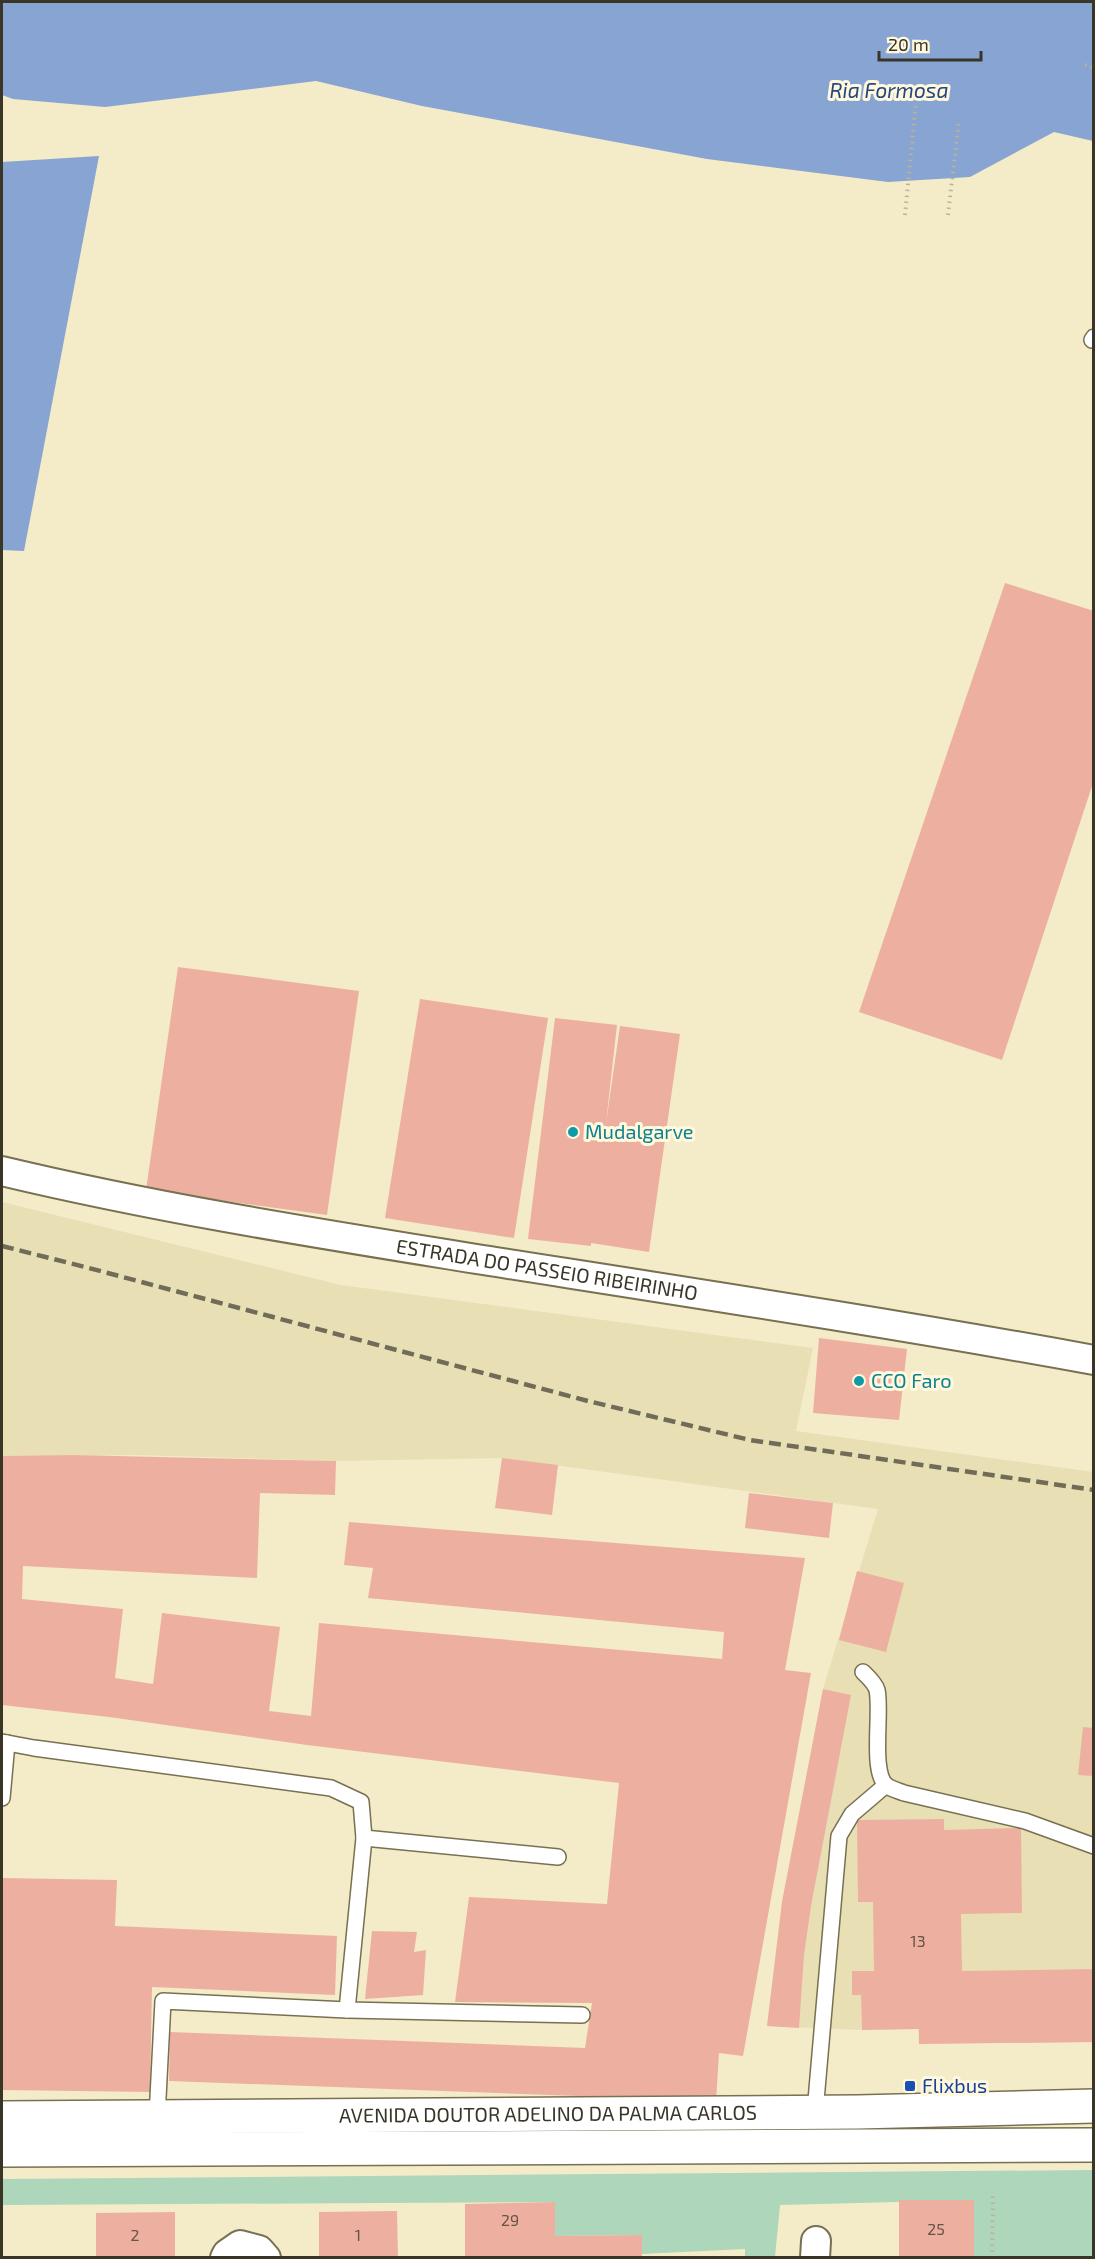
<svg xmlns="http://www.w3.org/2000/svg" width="1095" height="2259" viewBox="0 0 1095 2259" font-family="'Exo 2',sans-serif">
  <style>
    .built { fill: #e9dfb5 }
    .green { fill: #add6ba }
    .water { fill: #88a4d2 }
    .building { fill: #edb0a0 }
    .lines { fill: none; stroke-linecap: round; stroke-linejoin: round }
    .service-casing { stroke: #777051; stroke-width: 18 }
    .minor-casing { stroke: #777051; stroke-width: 32 }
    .secondary-casing { stroke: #777051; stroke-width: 36 }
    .path { stroke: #bbb398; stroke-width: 4; stroke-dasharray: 1.5 4.5; stroke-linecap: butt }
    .service { stroke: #fff; stroke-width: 15 }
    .minor { stroke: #fff; stroke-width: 28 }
    .secondary { stroke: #fff; stroke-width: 33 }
    .rail { stroke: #706c58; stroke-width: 4.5; stroke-dasharray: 12 6; stroke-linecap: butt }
    .culture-dot { fill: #0f9aa8; stroke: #fff8dd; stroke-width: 2 }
    .transit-dot { fill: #1a4fb4; stroke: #fff8dd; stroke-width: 2 }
    .labels { text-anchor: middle; stroke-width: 6; stroke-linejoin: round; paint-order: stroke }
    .number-label { font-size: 16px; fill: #665446 }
    .culture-label { font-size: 20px; fill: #0d838f; stroke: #fff8dd; text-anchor: start }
    .street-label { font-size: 20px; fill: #393628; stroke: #fff8dd }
    .transit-label { font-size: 20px; fill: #164399; stroke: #fff8dd; text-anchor: start }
    .water-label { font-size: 21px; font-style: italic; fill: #254781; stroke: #fff8dd }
  </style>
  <rect width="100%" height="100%" fill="#f4ebc9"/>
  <polygon class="built" points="2,1202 341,1285 813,1348 796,1431 1093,1472 1093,2042 919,2044 918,2029 862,2030 767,2026 782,1902 823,1689 878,1509 502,1458 336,1461 134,1455 2,1456"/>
  <polygon class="green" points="1093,2170 1093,2257 974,2257 974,2200 780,2205 775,2257 745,2258 745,2249 642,2254 641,2235 555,2236 554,2202 2,2205 2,2179"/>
  <g class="water">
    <polygon points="2,2 1093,2 1093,141 1054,132 970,177 888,182 707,159 422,106 316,81 105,107 13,99 2,95"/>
    <polygon points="99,156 24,551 2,550 2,162"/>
  </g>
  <g class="building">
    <polygon points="1005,583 1094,611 1094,780 1002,1060 859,1012"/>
    <polygon points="178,967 359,991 327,1215 146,1190"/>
    <polygon points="420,999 548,1018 514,1238 385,1218"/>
    <polygon points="555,1018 617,1025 606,1123 620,1026 680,1034 649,1252 591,1243 591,1246 528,1239"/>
    <polygon points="819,1338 907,1349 899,1420 813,1413"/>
    <polygon points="73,1455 336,1461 335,1495 260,1493 257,1578 23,1566 22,1599 123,1609 115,1678 153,1684 162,1613 280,1627 269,1711 311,1716 319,1623 722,1659 724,1632 368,1598 373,1568 344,1565 349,1522 805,1558 785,1670 811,1673 743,2056 719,2053 716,2101 169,2081 170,2032 585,2048 592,2003 455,2002 469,1897 607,1904 619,1783 307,1745 109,1717 2,1705 2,1456"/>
    <polygon points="502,1458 558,1465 552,1515 495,1508"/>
    <polygon points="749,1493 833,1503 829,1538 745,1528"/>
    <polygon points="857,1571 904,1583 886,1652 839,1640"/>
    <polygon points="823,1689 851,1695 811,1906 804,1955 799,2028 767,2026 782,1902"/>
    <polygon points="1083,1727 1094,1728 1094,1776 1078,1775"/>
    <polygon points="944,1819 944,1830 1021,1828 1022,1913 961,1914 962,1971 1094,1969 1094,2042 919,2044 919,2029 862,2030 861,1995 852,1995 852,1971 874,1971 873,1902 858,1902 857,1820"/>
    <polygon points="2,1878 117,1880 115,1926 337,1936 335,1995 152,1987 150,2092 2,2090"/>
    <polygon points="372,1931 417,1932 414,1952 426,1950 423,1995 365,1999"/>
    <rect x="899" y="2200" width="75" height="58"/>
    <polygon points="555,2202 555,2236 642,2235 642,2258 465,2258 465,2204"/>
    <polygon points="397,2211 398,2258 319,2258 319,2212"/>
    <polygon points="175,2212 175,2258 96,2258 96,2213"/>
  </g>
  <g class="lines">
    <g class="service-casing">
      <g id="service">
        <polyline points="1092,340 1094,337"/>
        <path d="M863 1672C868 1677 875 1683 877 1690 882 1712 870 1773 887 1786 892 1789 899 1791 904 1793L1025 1821 1094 1846"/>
        <polyline points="2,1742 34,1748 331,1788 361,1802 364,1838 347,2010"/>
        <polyline points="2,1798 7,1743"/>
        <polyline points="364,1838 558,1857"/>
        <polyline points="815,2112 839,1836 852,1814 886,1785"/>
        <polyline points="157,2117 163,2001 347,2010 582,2015"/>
      </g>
    </g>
    <g class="minor-casing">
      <g id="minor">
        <path id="s1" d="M2 1171C161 1209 322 1234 483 1260 687 1292 891 1323 1094 1360"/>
        <polyline points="225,2258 227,2254 240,2245 259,2250 266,2258"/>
        <polyline points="815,2258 816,2241"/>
      </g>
    </g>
    <g class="secondary-casing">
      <g id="secondary">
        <path id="s2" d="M2 2118 858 2112 1094 2106"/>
        <polyline points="2,2150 1094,2145"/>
      </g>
    </g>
    <g class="path">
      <polyline points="1085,65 1094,68"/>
      <polyline points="905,215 916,102"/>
      <polyline points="948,215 959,120"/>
      <polyline points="992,2258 993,2194"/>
    </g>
    <use href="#service" class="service"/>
    <use href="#minor" class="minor"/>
    <use href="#secondary" class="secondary"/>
    <polyline class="rail" points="2,1246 89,1268 588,1401 750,1440 1094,1490"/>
  </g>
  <g class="culture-dot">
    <circle cx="573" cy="1132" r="6"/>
    <circle cx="859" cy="1381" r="6"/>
  </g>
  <rect class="transit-dot" x="904" y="2080" width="12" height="12" rx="3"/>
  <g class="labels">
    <g class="number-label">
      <text x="918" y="1947">13</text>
      <text x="510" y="2226">29</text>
      <text x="936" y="2235">25</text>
      <text x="135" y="2241">2</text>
      <text x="358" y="2241">1</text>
    </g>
    <g class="culture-label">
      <text x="585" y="1139">Mudalgarve</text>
      <text x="871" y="1388">CCO Faro</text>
    </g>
    <g class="street-label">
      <text dy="7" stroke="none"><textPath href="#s1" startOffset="554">ESTRADA DO PASSEIO RIBEIRINHO</textPath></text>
      <text dy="7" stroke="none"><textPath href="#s2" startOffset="546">AVENIDA DOUTOR ADELINO DA PALMA CARLOS</textPath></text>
    </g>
    <g class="transit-label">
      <text x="922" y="2093">Flixbus</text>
    </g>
    <g class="water-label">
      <text x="889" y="98">Ria Formosa</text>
    </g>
  </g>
  <rect width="1095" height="2259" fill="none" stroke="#393628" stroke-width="6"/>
  <path d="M879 51v9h102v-9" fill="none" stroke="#393628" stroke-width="3"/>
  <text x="888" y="51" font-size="18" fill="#393628" stroke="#fff8dd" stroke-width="4.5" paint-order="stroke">20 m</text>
</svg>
